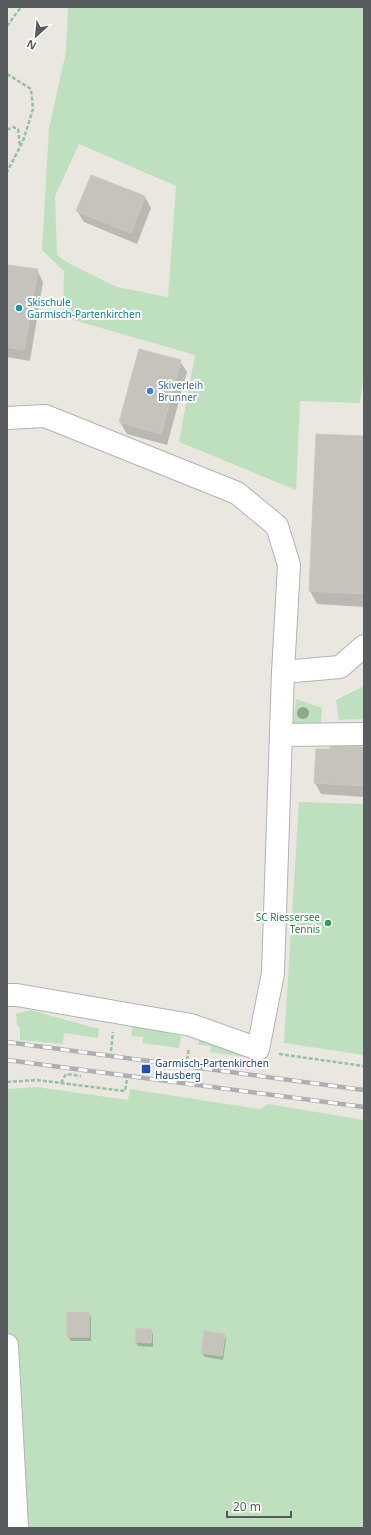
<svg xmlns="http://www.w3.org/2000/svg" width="371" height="1535" viewBox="0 0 371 1535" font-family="'Noto Sans',sans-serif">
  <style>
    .green { fill: #bfe0be; fill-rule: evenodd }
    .shadow { fill: #0003 }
    .building { fill: #c6c2bc; stroke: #cec9bf }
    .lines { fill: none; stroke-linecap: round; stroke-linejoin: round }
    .minor-casing { stroke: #b0b3b6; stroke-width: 24 }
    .path { stroke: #98c0a2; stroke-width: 2.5; stroke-dasharray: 4 2; stroke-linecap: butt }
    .minor { stroke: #fff; stroke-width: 22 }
    .rail-casing { stroke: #aeafaf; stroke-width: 4.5 }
    .rail { stroke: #fff; stroke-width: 3; stroke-dasharray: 9; stroke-linecap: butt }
    .tree { fill: #8aac85 }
    .culture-dot { fill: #0f9aa8; stroke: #fff; stroke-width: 1.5 }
    .shop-dot { fill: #3f7fe0; stroke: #fff; stroke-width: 1.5 }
    .leisure-dot { fill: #2e9e5b; stroke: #fff; stroke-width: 1.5 }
    .transit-dot { fill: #1a4fb4; stroke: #fff; stroke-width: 1.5 }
    .labels { text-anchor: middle; stroke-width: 4; stroke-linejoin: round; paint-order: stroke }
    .culture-label { font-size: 10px; fill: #0d838f; stroke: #fff; text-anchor: start }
    .shop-label { font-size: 10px; fill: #366cbe; stroke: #fff; text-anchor: start }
    .leisure-label { font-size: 10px; fill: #27864d; stroke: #fff; text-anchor: end }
    .transit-label { font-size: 10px; fill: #164399; stroke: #fff; text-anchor: start }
  </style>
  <rect width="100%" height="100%" fill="#eae7e0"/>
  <g class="green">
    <path d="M68 7H364V371L360 403 300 401 296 490 179 442 195 355 63 317 64 271 42 250 49 128 66 52ZM79 144 176 186 168 297 117 287 70 264 57 255 55 196Z"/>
    <polygon points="364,686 364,719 339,720 336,700"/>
    <polygon points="296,699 322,708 320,734 292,735"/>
    <polygon points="299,802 364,804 364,1055 284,1043"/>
    <polygon points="30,1010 99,1029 98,1038 64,1033 63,1044 20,1040 20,1028 17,1025 16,1014"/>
    <polygon points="133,1025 181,1036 179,1048 142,1043 143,1037 131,1036"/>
    <polygon points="199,1040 267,1055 266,1060 210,1052 211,1046 199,1045"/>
    <polygon points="37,1087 128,1100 130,1089 260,1109 269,1104 364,1120 364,1528 7,1528 7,1089"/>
  </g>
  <g class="shadow">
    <polygon points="145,197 151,208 137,244 84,222 77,211"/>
    <polygon points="7,266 37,270 43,282 30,361 7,357"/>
    <polygon points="180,361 187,372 167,445 127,434 120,422"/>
    <polygon points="364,437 364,607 317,604 310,591"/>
    <polygon points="364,748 364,797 321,794 315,783 317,750"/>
    <polygon points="68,1313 89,1313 91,1317 91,1341 71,1341 68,1337"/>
    <polygon points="151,1330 153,1334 153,1347 138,1346 136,1342"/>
    <polygon points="205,1332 224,1334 226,1339 223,1360 205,1357 202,1353"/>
  </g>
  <g class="building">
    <polygon points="91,175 145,196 131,233 76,211"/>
    <polygon points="7,265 38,269 24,350 7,347"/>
    <polygon points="139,349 181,360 161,434 119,422"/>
    <polygon points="316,434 364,436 364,594 309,591"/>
    <polygon points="330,745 364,747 364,786 314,783 316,749 330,749"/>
    <rect x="67" y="1312" width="22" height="25"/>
    <polygon points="136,1328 152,1329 151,1343 135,1342"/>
    <polygon points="204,1331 225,1334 222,1356 201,1353"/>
  </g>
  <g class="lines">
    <g class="minor-casing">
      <g id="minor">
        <polyline points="7,418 45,416 237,493 277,526 289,565 283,672 273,973 258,1049 191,1025 17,995 7,995"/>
        <polyline points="283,672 340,667 364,646"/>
        <polyline points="281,735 364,734"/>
        <polyline points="7,1345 17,1528"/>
      </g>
    </g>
    <g class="path">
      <polyline points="7,26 21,7"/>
      <polyline points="7,74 31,89 33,109 23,141 7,172"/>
      <polyline points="7,130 13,127 18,129 20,146"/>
      <polyline points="111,1051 113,1032"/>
      <polyline points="279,1054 364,1066"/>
      <polyline points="187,1060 189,1048"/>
      <polyline points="7,1082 37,1080 125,1091 127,1080"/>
      <polyline points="61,1083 66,1074 81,1076"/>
    </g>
    <use href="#minor" class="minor"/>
    <g class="rail-casing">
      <g id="rail">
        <polyline points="7,1042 364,1090"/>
        <polyline points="7,1060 364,1107"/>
      </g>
    </g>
    <use href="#rail" class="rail"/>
  </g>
  <circle class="tree" cx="303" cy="713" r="6"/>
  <circle class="culture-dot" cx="19" cy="308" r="4"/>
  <circle class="shop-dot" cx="150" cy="391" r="4"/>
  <circle class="leisure-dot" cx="328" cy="923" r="4"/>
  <rect class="transit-dot" x="141" y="1064" width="10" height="10" rx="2"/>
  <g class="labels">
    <g class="culture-label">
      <text x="27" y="306">Skischule<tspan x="27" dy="12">Garmisch-Partenkirchen</tspan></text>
    </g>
    <g class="shop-label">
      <text x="158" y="389">Skiverleih<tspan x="158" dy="12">Brunner</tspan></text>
    </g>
    <g class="leisure-label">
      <text x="320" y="921">SC Riessersee<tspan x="320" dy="12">Tennis</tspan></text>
    </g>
    <g class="transit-label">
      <text x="155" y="1067">Garmisch-Partenkirchen<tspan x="155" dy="12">Hausberg</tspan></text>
    </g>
  </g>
  <rect width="371" height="1535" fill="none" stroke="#595c5f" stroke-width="16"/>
  <g transform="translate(36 36) rotate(207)" stroke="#ffffff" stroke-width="3" paint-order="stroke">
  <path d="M0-3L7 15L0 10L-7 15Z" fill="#595c5f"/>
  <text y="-6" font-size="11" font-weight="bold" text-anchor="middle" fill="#595c5f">N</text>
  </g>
  <path d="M227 1511v6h64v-6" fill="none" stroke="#595c5f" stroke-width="2"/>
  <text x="233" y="1511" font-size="12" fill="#595c5f" stroke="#ffffff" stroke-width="3" paint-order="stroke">20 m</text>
</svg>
